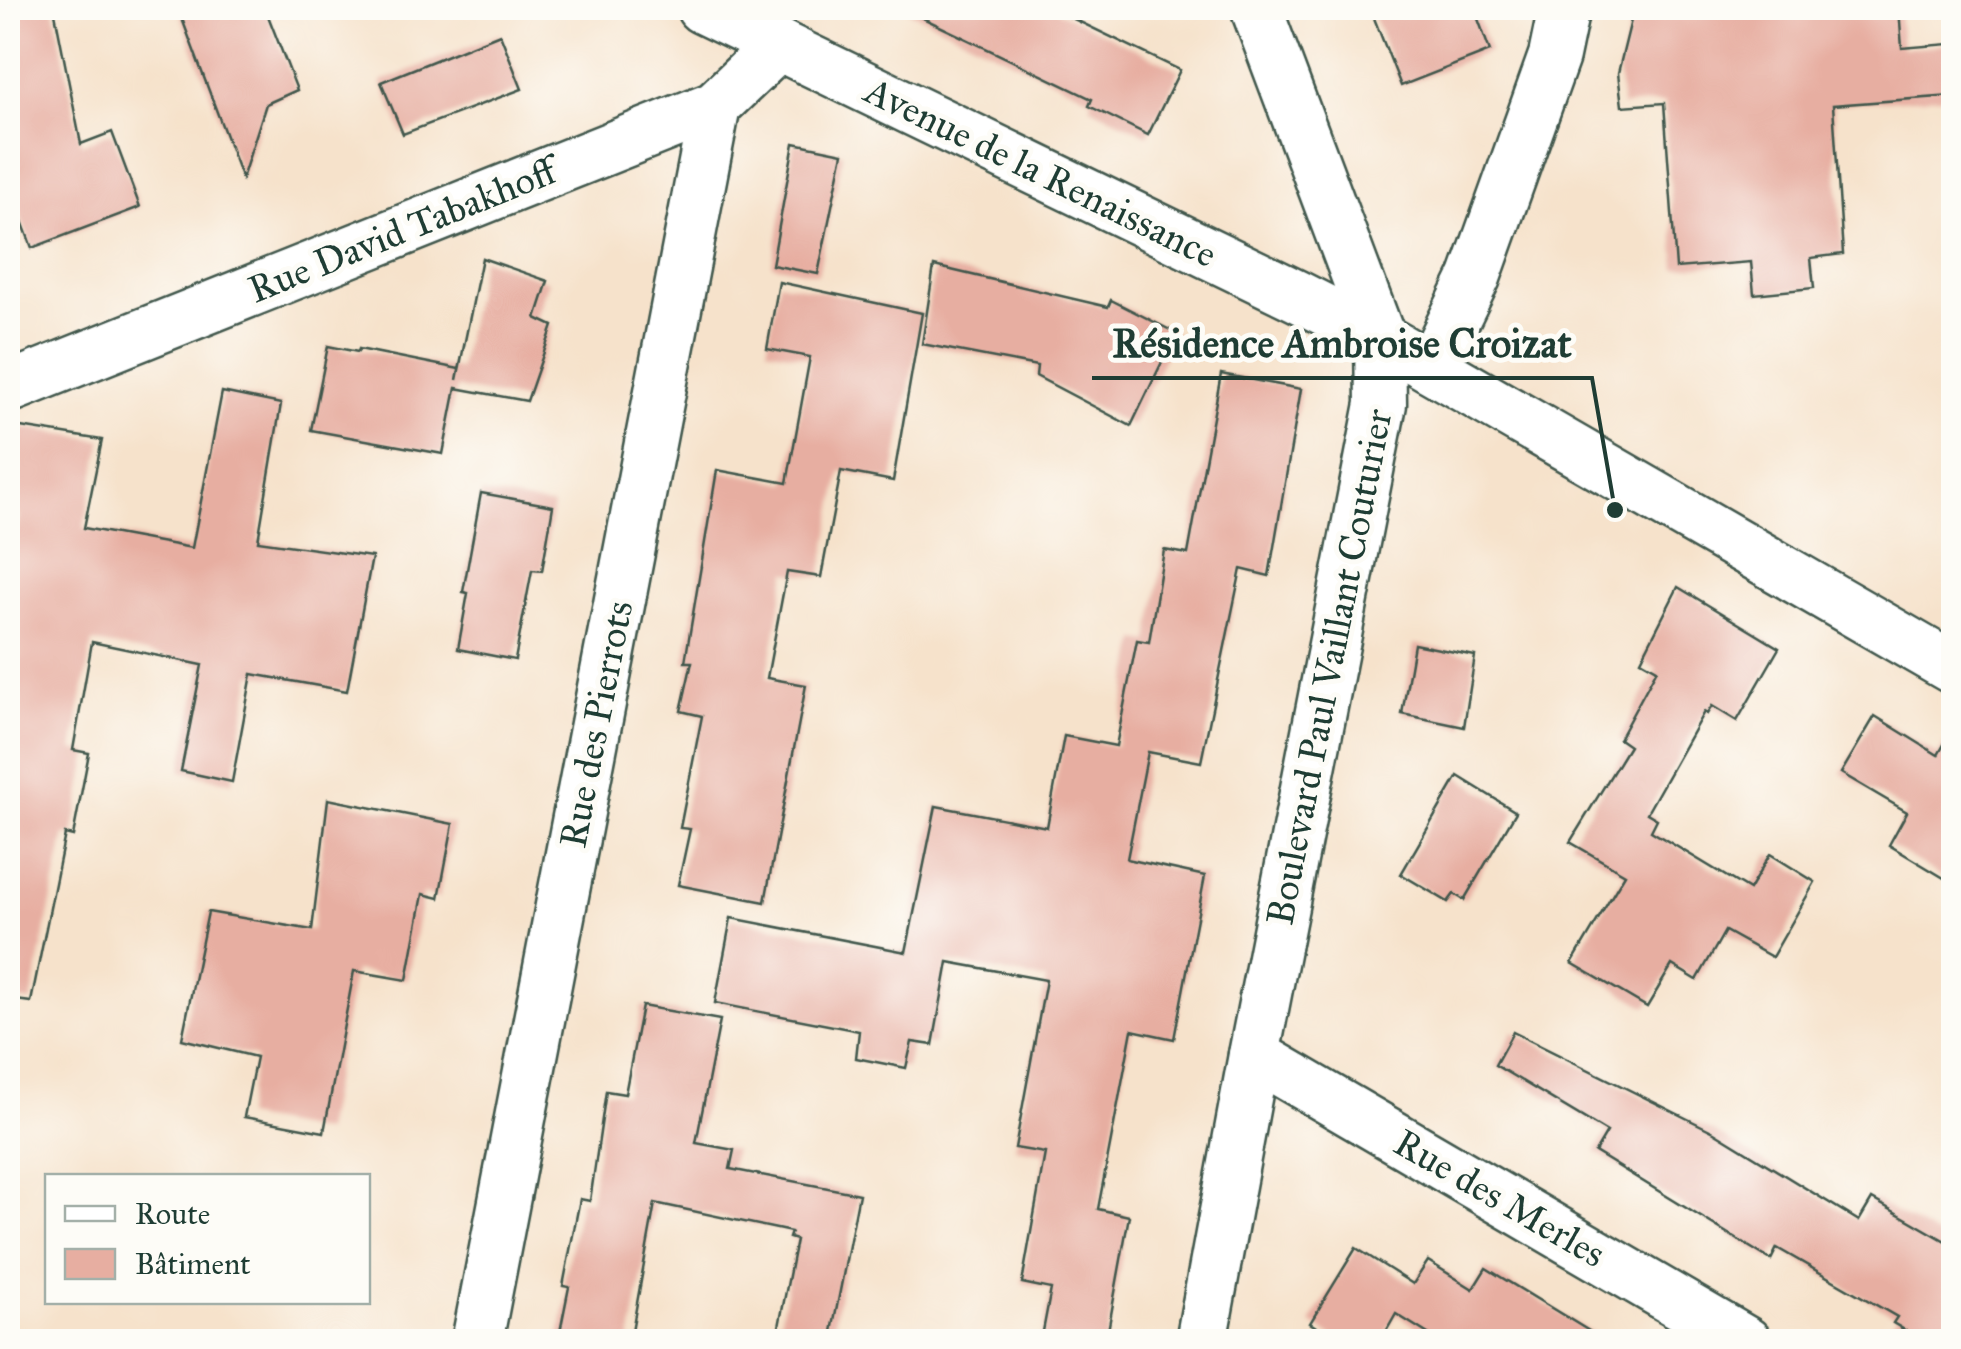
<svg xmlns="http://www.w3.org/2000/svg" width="1961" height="1349" viewBox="0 0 1961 1349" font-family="'IM FELL Great Primer',serif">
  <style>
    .building { fill: #e7aea1 }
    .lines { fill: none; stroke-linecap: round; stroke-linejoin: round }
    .street-casing { stroke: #3f564b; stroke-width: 55 }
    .street { stroke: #fff; stroke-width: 50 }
    .labels { text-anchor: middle; stroke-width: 10; stroke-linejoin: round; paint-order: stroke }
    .street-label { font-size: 38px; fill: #1f3d34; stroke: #fdfcf7 }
    .leader { fill: none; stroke: #1f3d34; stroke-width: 4 }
    .callout-dot { fill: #1f3d34; stroke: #fdfcf7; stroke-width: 4 }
    .callout-label { font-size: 40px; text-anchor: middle; font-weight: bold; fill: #1f3d34; stroke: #fdfcf7; stroke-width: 10; stroke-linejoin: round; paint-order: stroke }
  </style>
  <rect width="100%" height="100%" fill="#fdfcf7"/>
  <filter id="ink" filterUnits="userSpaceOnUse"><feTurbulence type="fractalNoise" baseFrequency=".01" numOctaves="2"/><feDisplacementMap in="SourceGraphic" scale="20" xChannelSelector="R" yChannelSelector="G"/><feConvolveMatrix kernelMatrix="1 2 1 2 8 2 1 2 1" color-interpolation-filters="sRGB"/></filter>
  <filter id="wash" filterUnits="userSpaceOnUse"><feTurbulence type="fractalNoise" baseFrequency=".0048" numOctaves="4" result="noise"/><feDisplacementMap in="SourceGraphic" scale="40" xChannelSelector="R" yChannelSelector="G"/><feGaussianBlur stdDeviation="2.25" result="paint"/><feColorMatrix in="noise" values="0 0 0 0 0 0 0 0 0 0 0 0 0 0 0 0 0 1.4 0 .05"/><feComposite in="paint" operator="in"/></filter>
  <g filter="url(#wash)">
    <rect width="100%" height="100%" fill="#f6e2cb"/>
    <g id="blocks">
      <g class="building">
        <polygon points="8,8 54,8 81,144 112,132 140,207 32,248 8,183"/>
        <polygon points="178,8 265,8 297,90 266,104 242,179"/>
        <polygon points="902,8 1051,8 1180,70 1148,135 1089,106 1092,99"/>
        <polygon points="1370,8 1474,8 1490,51 1401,86"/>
        <polygon points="1634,8 1899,8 1902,48 1949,44 1952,96 1833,105 1843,254 1811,258 1814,288 1754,294 1751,262 1676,268 1664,103 1622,106 1618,73"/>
        <polygon points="500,34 522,89 403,134 381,82"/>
        <polygon points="794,143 843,153 818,274 772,265"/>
        <polygon points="482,258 548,281 536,318 553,326 527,401 456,388 443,454 311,430 328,346 358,352 359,349 459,369 457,380"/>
        <polygon points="934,266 1108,307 1111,300 1176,333 1131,426 1036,376 1037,366 922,344"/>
        <polygon points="779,282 922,313 893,481 841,471 821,577 787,572 767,678 806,685 765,902 678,885 690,829 680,828 702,716 681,711 692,662 685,662 717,470 787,483 810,357 767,349"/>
        <polygon points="1221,374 1301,389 1269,576 1241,569 1201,762 1148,752 1127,859 1205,876 1174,1039 1132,1030 1098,1209 1129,1216 1106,1342 1041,1342 1051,1289 1022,1283 1045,1153 1015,1148 1046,980 948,962 933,1045 912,1042 906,1068 856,1058 859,1031 715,1003 731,918 906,952 936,806 1047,827 1064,736 1116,746 1137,640 1149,642 1164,550 1188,554"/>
        <polygon points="222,392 281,404 258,541 372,557 347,691 252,674 232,782 181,771 202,665 92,642 73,750 89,753 73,836 65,834 31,1002 8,999 8,572 19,515 8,512 8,425 102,440 84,528 192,548"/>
        <polygon points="481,493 553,506 542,571 532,570 515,660 458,649 468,593 463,592"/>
        <polygon points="1678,587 1779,648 1737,721 1712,706 1707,714 1704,712 1647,813 1657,819 1651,831 1749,890 1770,854 1815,882 1772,957 1725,931 1697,980 1672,965 1647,1007 1572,963 1625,874 1570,842 1629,746 1619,739 1657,669 1641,660"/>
        <polygon points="1414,644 1475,656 1464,727 1402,714"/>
        <polygon points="1875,716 1938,755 1954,727 1954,884 1889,845 1907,812 1841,773"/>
        <polygon points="1458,776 1516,812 1464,900 1454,894 1448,902 1401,874"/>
        <polygon points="328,799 453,824 439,898 423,894 407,980 354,971 324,1132 244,1117 256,1057 182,1039 208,912 312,930"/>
        <polygon points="642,1006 720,1020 696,1143 734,1150 730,1169 859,1194 830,1342 776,1342 796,1240 789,1238 791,1232 655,1203 630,1342 558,1342 569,1287 563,1286 580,1199 590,1201 606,1091 625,1094"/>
        <polygon points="1513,1032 1714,1132 1859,1221 1872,1199 1954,1246 1954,1342 1925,1342 1893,1323 1897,1317 1777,1248 1771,1260 1595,1152 1607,1132 1495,1065"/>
        <polygon points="1356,1248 1413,1284 1428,1261 1473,1289 1486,1268 1607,1342 1441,1342 1396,1314 1380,1342 1340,1342 1310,1323"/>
      </g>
    </g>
  </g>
  <g filter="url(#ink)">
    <use href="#blocks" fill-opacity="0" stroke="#3f564b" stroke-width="2.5"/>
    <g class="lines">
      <g class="street-casing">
        <g id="street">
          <polyline points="702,8 1297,296 1380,338 1954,669"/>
          <polyline points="1431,367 1475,277 1554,56 1564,8"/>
          <polyline points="8,388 715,106 779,45"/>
          <polyline points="1254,1055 1746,1342"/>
          <polyline points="477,1342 715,106"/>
          <polyline points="1201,1342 1254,1055 1381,404 1380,338 1256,8"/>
        </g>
      </g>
      <use href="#street" class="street"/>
    </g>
  </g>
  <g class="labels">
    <g class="street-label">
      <text transform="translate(1041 172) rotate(26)" y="13">Avenue de la Renaissance</text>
      <text transform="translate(402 230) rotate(-22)" y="13">Rue David Tabakhoff</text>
      <text transform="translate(1329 667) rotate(-79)" y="13">Boulevard Paul Vaillant Couturier</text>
      <text transform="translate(596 724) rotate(-79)" y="13">Rue des Pierrots</text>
      <text transform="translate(1500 1198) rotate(30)" y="13">Rue des Merles</text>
    </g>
  </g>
  <path class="leader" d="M1615 510L1592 378H1092"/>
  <circle class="callout-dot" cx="1615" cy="510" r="10"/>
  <g class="callout-label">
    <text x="1342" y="357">Résidence Ambroise Croizat</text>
  </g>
  <rect width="1961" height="1349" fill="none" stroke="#fdfcf7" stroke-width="40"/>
  <rect x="45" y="1174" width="325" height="130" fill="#fdfcf7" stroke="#a4b0a9" stroke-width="2.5"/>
  <rect x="65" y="1206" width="50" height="15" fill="#ffffff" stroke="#a4b0a9" stroke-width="2.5"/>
  <text x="135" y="1224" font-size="30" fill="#1f3d34">Route</text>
  <rect x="65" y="1249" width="50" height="30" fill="#e7aea1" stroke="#a4b0a9" stroke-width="2.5"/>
  <text x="135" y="1274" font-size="30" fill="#1f3d34">Bâtiment</text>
</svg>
